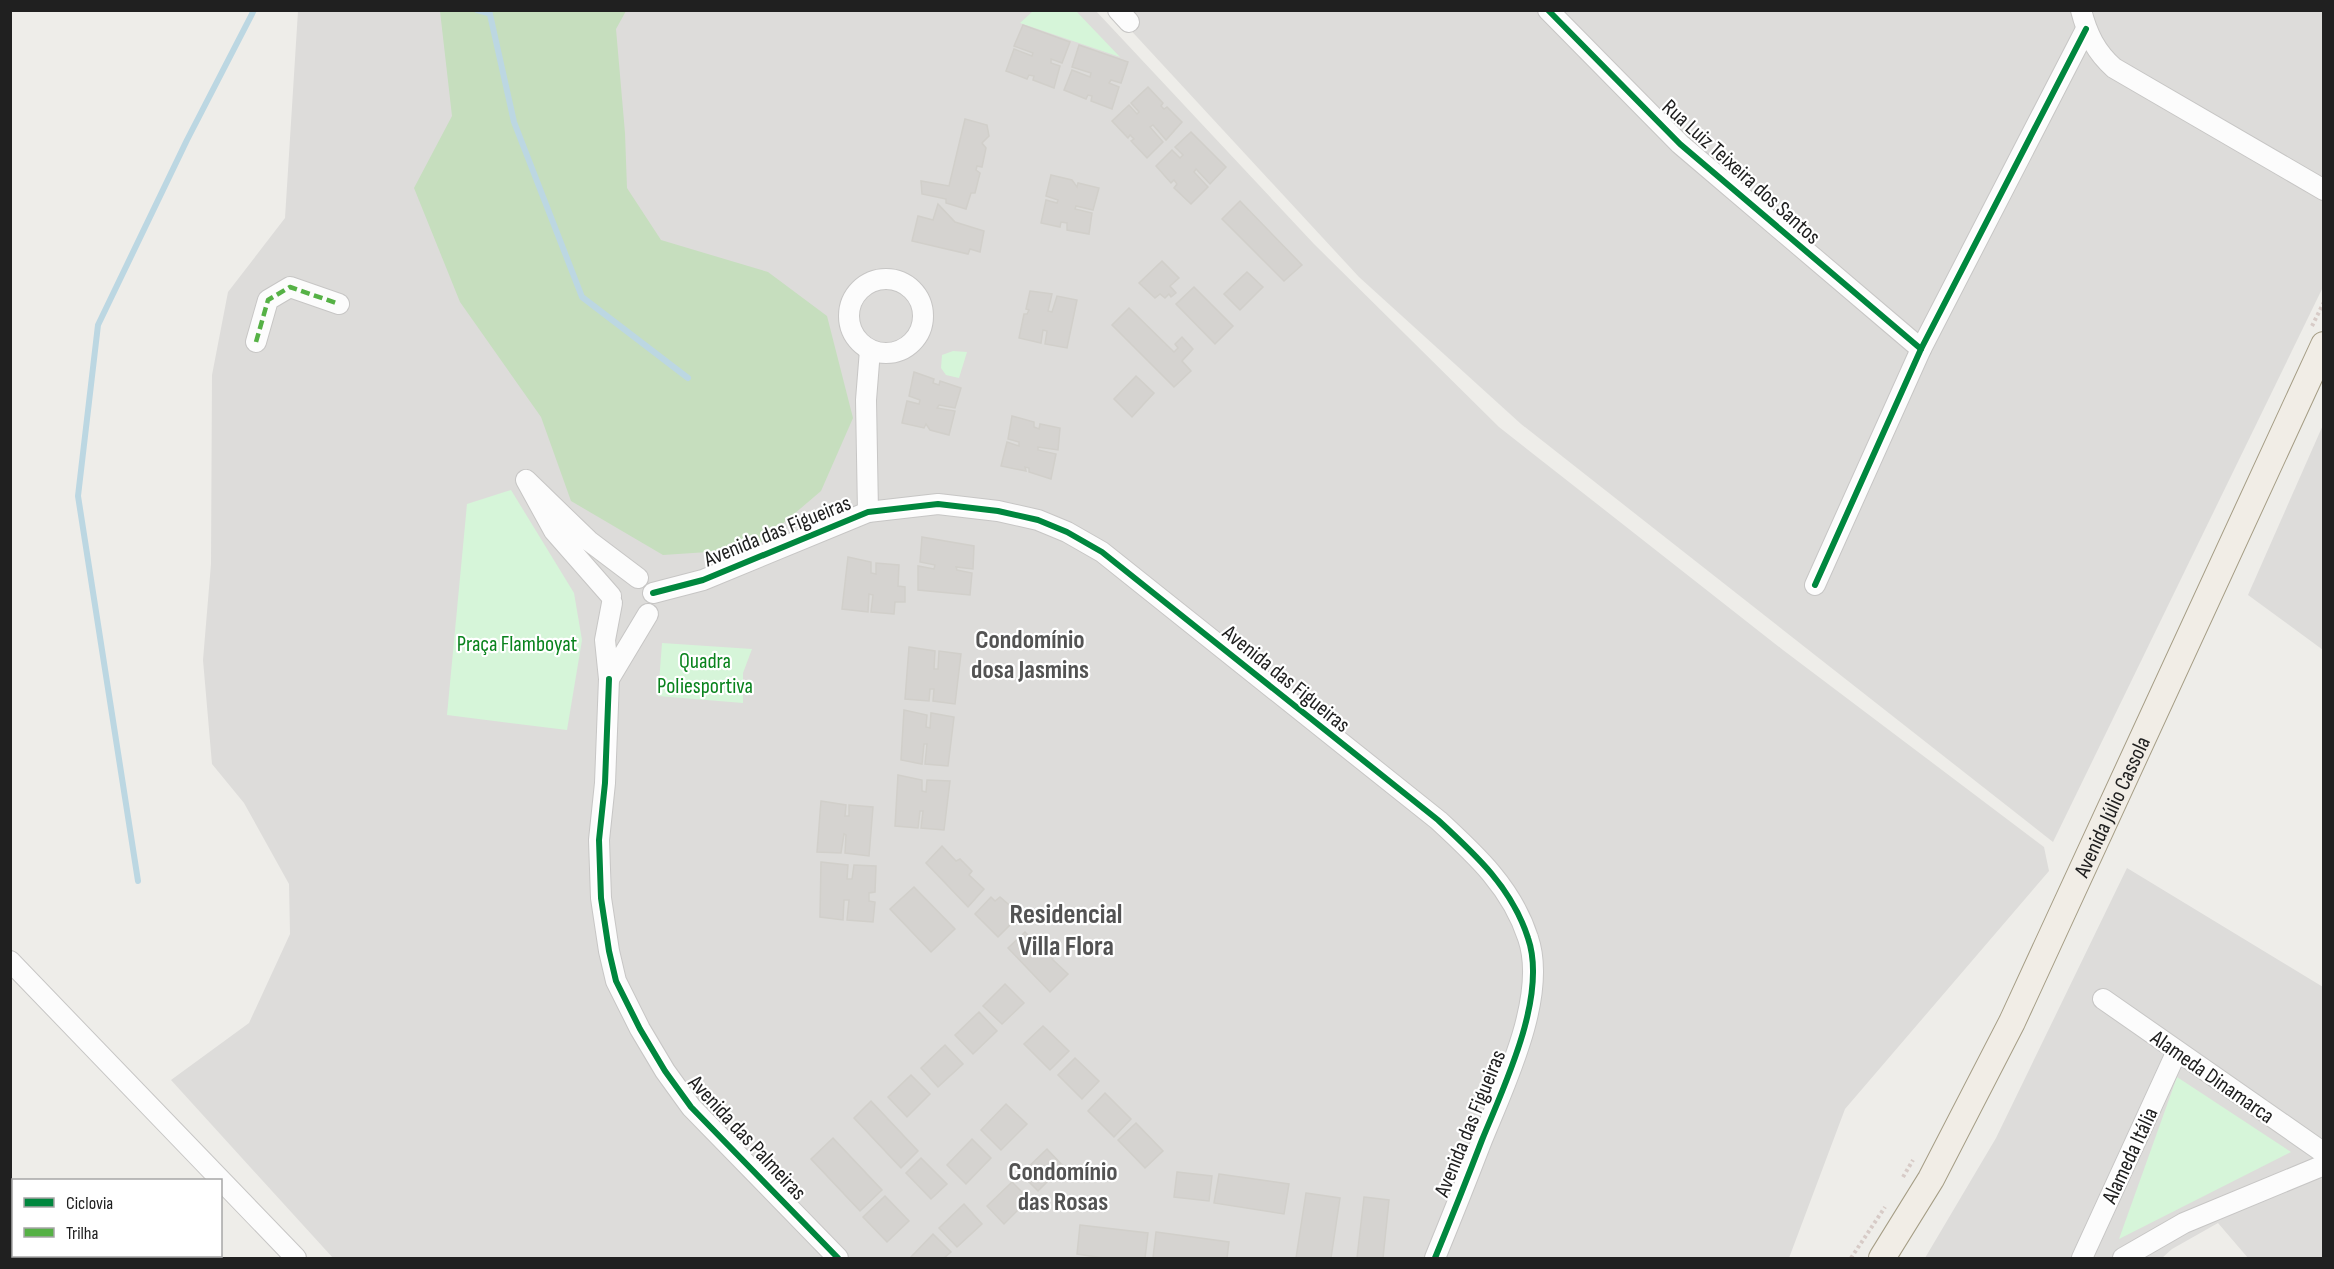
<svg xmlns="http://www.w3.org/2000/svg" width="2334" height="1269" viewBox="0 0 2334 1269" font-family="'Sofia Sans Condensed',sans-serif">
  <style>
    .residential { fill: #dddcda }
    .forest { fill: #c6debe }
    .park { fill: #d6f5d9 }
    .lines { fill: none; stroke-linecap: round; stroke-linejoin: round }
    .stream { stroke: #bcd7e2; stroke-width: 6 }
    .building { fill: #d5d3d0; stroke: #d1cfca; stroke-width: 1.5 }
    .minor-casing { stroke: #c7c6c5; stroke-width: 22 }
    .major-casing { stroke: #a59d85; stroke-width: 28 }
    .path { stroke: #d7cbc7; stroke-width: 4; stroke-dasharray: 3 3; stroke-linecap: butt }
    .minor { stroke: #fcfcfc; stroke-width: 20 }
    .major { stroke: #f1ede6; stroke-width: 26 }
    .quiet { stroke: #55b145; stroke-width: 4.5; stroke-dasharray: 9 4.5; stroke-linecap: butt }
    .cycleway-casing { stroke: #fff; stroke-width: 10 }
    .cycleway { stroke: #00873e; stroke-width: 6 }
    .labels { text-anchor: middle; stroke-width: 4.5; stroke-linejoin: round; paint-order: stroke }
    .street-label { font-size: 22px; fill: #202020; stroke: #fff }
    .park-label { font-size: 22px; fill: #09831d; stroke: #fff }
    .quarter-label { font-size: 26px; font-weight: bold; fill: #535353; stroke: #fff }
    .district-label { font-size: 28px; font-weight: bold; fill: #535353; stroke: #fff }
  </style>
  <rect width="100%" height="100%" fill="#eeede9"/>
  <g class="residential">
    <polygon points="298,11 1096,11 1314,244 1499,427 1783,650 2044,847 2049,871 1845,1109 1789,1258 333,1258 171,1080 249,1023 290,934 289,884 244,803 212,764 203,660 211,564 212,375 228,292 285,218"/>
    <polygon points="1113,11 2323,11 2323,287 2053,842 1521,424 1359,277"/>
    <polygon points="2323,425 2324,650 2323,650 2248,595"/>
    <polygon points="2127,868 2323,987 2323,1258 2248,1258 2218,1223 2172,1249 2162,1258 1925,1258 1996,1138"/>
  </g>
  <polygon class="forest" points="440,11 626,11 616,29 625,133 627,188 661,240 768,272 827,316 853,418 821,491 753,549 663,555 571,501 541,417 460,302 414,188 452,116"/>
  <g class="park">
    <polygon points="1033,11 1076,11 1120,57 1020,23"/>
    <polygon points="953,351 967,352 959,378 946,375 941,368 942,355"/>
    <polygon points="511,490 574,593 582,640 567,730 447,715 467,504"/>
    <polygon points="662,643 752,649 743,673 743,703 658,696"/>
    <polygon points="2177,1077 2291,1152 2119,1239"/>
  </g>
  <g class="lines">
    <g class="stream">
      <polyline points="477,10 488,13"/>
      <polyline points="489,10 514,122 582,297 688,378"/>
      <polyline points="138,881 78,496 98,325 187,140 254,10"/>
    </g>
  </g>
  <g class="building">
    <polygon points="1023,25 1070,42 1062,63 1051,59 1051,63 1060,66 1054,88 1033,80 1034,76 1029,75 1027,79 1006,71 1014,49 1032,56 1033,53 1014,46"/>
    <polygon points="1079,45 1128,62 1121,83 1111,80 1109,83 1119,87 1112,109 1091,101 1092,96 1088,95 1086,99 1064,90 1072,70 1090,77 1091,73 1072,67"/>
    <polygon points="1148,87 1163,103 1161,106 1164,109 1167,107 1182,122 1166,140 1153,125 1150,127 1163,142 1147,158 1131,141 1134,139 1130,135 1128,138 1112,121 1129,105 1137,114 1139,112 1131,103"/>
    <polygon points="965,119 987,125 989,136 982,143 986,148 982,167 977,166 976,170 980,173 975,193 971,193 966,209 946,203 946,199 922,194 921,181 949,186"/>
    <polygon points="1191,132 1226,167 1210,184 1196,169 1194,172 1208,187 1191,204 1174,188 1177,184 1174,180 1171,183 1156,166 1172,150 1180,158 1183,155 1175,147"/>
    <polygon points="1051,175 1072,180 1077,187 1078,183 1099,188 1093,210 1076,206 1075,209 1092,213 1089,234 1067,230 1067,223 1061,222 1060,227 1041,223 1046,200 1057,203 1058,200 1046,196"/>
    <polygon points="1240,201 1302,265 1284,281 1222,219"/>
    <polygon points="938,204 955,222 984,231 980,252 970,249 968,254 912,241 918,216 933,220"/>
    <polygon points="1162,261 1179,278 1170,286 1176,293 1171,297 1169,294 1165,298 1160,294 1155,298 1139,283"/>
    <polygon points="1247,272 1263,287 1240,310 1224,294"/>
    <polygon points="1194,287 1233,326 1215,344 1176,304"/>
    <polygon points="1030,291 1052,294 1048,311 1052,312 1057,296 1077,300 1067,348 1045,344 1047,331 1043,330 1041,343 1019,338 1024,314 1027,314 1029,310 1026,309"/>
    <polygon points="1129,308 1174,352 1178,348 1175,344 1182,337 1193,349 1182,361 1191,371 1174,387 1112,325"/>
    <polygon points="914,372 934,379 933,383 939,385 940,381 961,388 955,408 939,405 937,408 955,411 949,435 930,430 926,424 924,428 902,423 907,401 919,404 920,400 909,396"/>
    <polygon points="1136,376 1154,393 1132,417 1114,399"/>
    <polygon points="1012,416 1034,422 1034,427 1039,429 1040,424 1060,428 1058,450 1038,447 1038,450 1056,454 1051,479 1029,472 1029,468 1025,467 1026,471 1001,466 1007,442 1019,446 1019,442 1008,439"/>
    <polygon points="922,537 974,546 973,569 956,567 957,570 972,573 970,595 918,590 918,566 934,569 935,565 920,562"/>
    <polygon points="848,557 871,562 871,573 876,574 876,563 899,565 898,586 905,587 905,602 895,602 894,614 871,612 873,595 869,594 868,612 842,609"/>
    <polygon points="909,647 935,651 934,669 938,669 939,651 961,654 955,704 933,701 934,689 930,689 929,701 905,699"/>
    <polygon points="904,710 927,715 926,727 930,728 931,713 954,717 948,766 925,764 927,744 924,744 922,764 901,760"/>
    <polygon points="898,775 922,780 922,791 926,792 927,780 950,781 944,830 921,828 923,811 920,811 918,828 895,826"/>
    <polygon points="821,801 846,805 845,816 849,816 849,805 873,807 869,856 845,853 846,835 844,834 841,853 817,852"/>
    <polygon points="942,846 956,861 960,859 972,871 969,875 984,889 968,907 926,863"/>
    <polygon points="821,862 848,865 847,879 852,879 854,865 876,866 875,892 869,893 869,901 875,902 873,922 847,920 849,900 844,900 843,920 820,917"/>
    <polygon points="914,887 955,929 931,952 890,909"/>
    <polygon points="991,897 995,901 1000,897 1015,910 1010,916 1015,920 998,937 975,914"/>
    <polygon points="1025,932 1039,946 1043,944 1054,957 1052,959 1068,974 1050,992 1008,948"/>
    <polygon points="1005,984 1024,1003 1002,1024 983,1006"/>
    <polygon points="979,1012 997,1031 973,1054 955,1035"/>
    <polygon points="1043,1026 1069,1051 1050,1070 1024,1044"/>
    <polygon points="945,1045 963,1064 938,1087 921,1068"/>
    <polygon points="1075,1058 1099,1081 1082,1099 1058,1075"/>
    <polygon points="911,1075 930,1094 907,1117 888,1097"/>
    <polygon points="1105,1093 1131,1119 1114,1137 1088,1111"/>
    <polygon points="871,1101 918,1151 901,1168 854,1118"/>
    <polygon points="1006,1104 1027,1124 1001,1150 981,1130"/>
    <polygon points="1136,1123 1163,1151 1145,1168 1118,1140"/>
    <polygon points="833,1138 882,1190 860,1211 811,1159"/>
    <polygon points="972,1139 991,1158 966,1184 947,1165"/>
    <polygon points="1047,1149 1063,1166 1038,1191 1021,1174"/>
    <polygon points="921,1158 947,1184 931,1199 906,1173"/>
    <polygon points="1177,1172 1212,1176 1209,1201 1174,1197"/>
    <polygon points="1219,1174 1289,1184 1284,1214 1214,1203"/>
    <polygon points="1012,1182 1029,1199 1004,1224 987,1206"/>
    <polygon points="1306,1193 1340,1198 1331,1258 1296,1258"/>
    <polygon points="885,1196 909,1221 887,1242 863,1217"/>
    <polygon points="1364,1197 1389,1200 1383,1258 1357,1258"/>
    <polygon points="964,1204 982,1224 957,1247 939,1228"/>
    <polygon points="1080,1225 1148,1233 1145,1258 1104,1258 1077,1254"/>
    <polygon points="1156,1232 1229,1242 1227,1258 1153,1258"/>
    <polygon points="933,1234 951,1252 944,1258 910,1258"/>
  </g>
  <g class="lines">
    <g class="minor-casing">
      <g id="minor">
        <polyline points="1118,10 1129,22"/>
        <polyline points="1548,10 1680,144 1921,349"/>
        <path d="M2081 10C2087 34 2096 52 2114 68L2324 190"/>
        <circle cx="886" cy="316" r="37"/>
        <polyline points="256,342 268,300 290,287 339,304"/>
        <polyline points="868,512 866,400 870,350"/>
        <polyline points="1815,585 1921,349 2086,29"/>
        <path d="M653 593 703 580 868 512 938 504 998 511 1038 520 1067 532 1102 552 1438 820C1476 855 1512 888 1528 938 1548 996 1504 1086 1482 1140 1467 1179 1451 1219 1435 1258"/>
        <polyline points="611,596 554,531 526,480 589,541 638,578"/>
        <polyline points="612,603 605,640 609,679 648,614"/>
        <polyline points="609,679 605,783 599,840 601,898 609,951 616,981 640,1029 665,1071 691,1107 838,1258"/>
        <polyline points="10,961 296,1258"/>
        <polyline points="2103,999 2324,1153"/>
        <polyline points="2082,1258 2177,1051"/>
        <polyline points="2123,1258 2184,1223 2324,1165"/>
      </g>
    </g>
    <g class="major-casing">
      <g id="major">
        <path id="s1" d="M1882 1258 1931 1179 2012 1022 2324 345"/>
      </g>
    </g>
    <g class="path">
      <polyline points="2312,326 2324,302"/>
      <polyline points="1903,1177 1913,1160"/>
      <polyline points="1851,1258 1885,1207"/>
    </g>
    <use href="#minor" class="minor"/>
    <use href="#major" class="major"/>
    <polyline class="quiet" points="256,342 268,300 290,287 339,304"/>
    <g class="cycleway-casing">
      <g id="cycleway">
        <polyline points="1548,10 1680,144 1921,349"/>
        <polyline points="1815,585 1921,349 2086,29"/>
        <path d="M653 593 703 580 868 512 938 504 998 511 1038 520 1067 532 1102 552 1438 820C1476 855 1512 888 1528 938 1548 996 1504 1086 1482 1140 1467 1179 1451 1219 1435 1258"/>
        <polyline points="609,679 605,783 599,840 601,898 609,951 616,981 640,1029 665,1071 691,1107 838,1258"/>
      </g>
    </g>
    <use href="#cycleway" class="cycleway"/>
  </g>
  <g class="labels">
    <g class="street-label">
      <text transform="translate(1742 171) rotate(42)" y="8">Rua Luiz Teixeira dos Santos</text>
      <text transform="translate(777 530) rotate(-22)" y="8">Avenida das Figueiras</text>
      <text transform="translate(1287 678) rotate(39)" y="8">Avenida das Figueiras</text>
      <text dy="8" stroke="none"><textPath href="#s1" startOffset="507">Avenida Júlio Cassola</textPath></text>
      <text transform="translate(2213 1076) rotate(35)" y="8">Alameda Dinamarca</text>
      <text transform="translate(1469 1123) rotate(-68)" y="8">Avenida das Figueiras</text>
      <text transform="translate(748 1137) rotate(47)" y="8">Avenida das Palmeiras</text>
      <text transform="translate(2129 1155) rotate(-65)" y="8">Alameda Itália</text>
    </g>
    <g class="park-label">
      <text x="517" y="651">Praça Flamboyat</text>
      <text x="705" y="668">Quadra<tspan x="705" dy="25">Poliesportiva</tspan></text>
    </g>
    <g class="quarter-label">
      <text x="1030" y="648">Condomínio<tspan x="1030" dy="30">dosa Jasmins</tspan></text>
      <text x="1063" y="1180">Condomínio<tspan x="1063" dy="30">das Rosas</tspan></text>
    </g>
    <g class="district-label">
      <text x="1066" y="923">Residencial<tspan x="1066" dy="32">Villa Flora</tspan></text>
    </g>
  </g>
  <rect width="2334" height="1269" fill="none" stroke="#202020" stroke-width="24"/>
  <rect x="12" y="1179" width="210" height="78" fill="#ffffff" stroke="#a6a6a6" stroke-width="1.5"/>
  <rect x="24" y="1198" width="30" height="9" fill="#00873e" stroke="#a6a6a6" stroke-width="1.5"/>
  <text x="66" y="1209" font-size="18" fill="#202020">Ciclovia</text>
  <rect x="24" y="1228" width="30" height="9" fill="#55b145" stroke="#a6a6a6" stroke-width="1.5"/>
  <text x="66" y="1239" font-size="18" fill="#202020">Trilha</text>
</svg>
